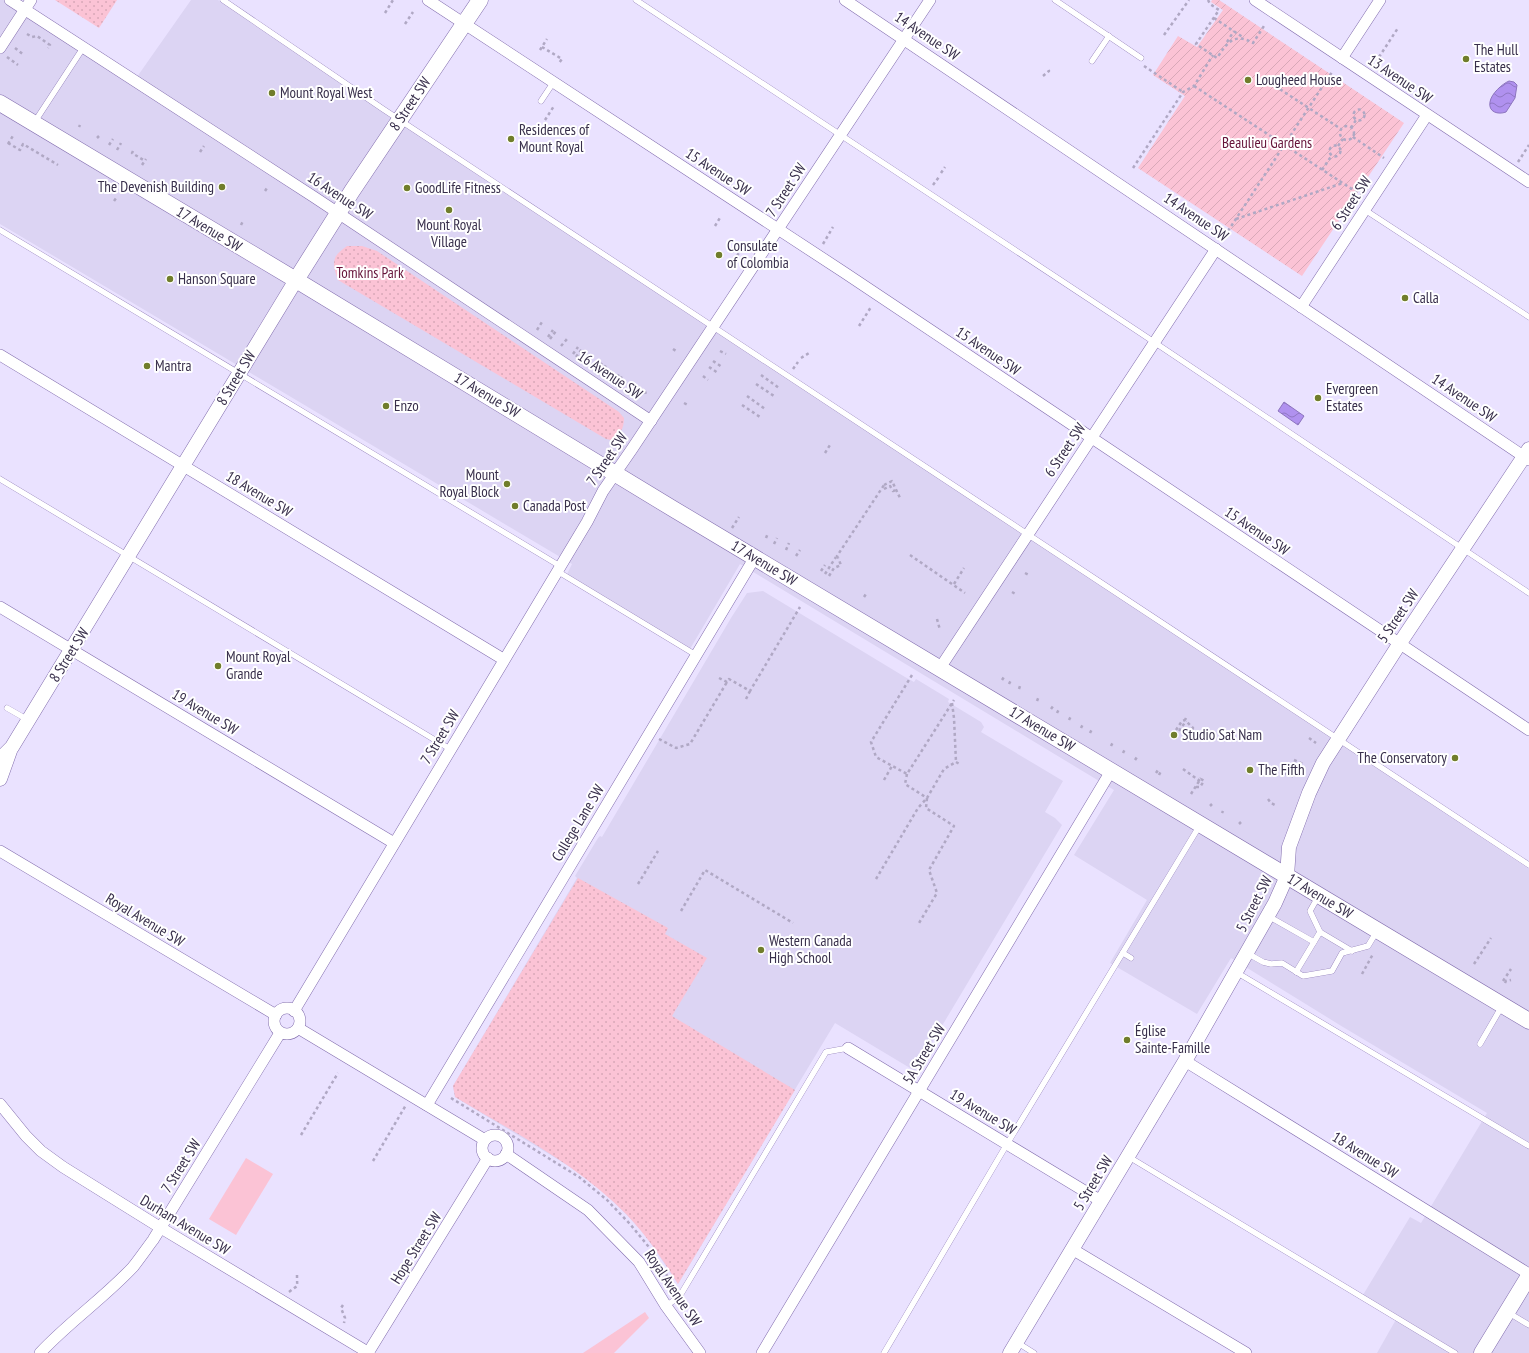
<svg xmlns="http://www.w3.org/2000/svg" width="1529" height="1353" viewBox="0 0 1529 1353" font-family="'PT Sans Narrow',sans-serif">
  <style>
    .built { fill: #dcd4f3 }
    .grass { fill: #fbc3d5 }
    .park { fill: url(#park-dots) }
    .garden { fill: url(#garden-furrows) }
    .water { fill: url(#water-waves); stroke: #8c74be }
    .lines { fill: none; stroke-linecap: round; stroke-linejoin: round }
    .service-casing { stroke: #826dae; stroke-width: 6 }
    .minor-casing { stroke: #826dae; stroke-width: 12 }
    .tertiary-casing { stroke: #826dae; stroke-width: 15 }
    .secondary-casing { stroke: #826dae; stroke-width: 17 }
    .path { stroke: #b0a8c4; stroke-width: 2.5; stroke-dasharray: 3 3; stroke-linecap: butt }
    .service { stroke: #fff; stroke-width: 5.5 }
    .minor { stroke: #fff; stroke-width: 11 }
    .tertiary { stroke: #fff; stroke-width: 14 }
    .secondary { stroke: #fff; stroke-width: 16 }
    .path-bridge { stroke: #b0a8c4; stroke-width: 2.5; stroke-dasharray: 3 3; stroke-linecap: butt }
    .poi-dot { fill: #707d2b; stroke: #fff; stroke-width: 1.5 }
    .labels { text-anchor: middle; stroke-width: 4; stroke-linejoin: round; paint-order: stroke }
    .street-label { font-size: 15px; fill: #382f4b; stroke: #fff }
    .poi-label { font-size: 15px; fill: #382f4b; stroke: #fff; text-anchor: start }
    .park-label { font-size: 15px; fill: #651339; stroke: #fff }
  </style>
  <defs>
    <pattern id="park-dots" width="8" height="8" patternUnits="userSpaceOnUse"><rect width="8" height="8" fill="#fbc3d5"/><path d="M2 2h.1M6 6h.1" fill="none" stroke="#d8a8b8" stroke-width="1.8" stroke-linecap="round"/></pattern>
    <pattern id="garden-furrows" width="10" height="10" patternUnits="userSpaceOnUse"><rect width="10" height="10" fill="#fbc3d5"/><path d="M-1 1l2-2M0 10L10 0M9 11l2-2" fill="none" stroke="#d8a8b8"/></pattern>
    <pattern id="water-waves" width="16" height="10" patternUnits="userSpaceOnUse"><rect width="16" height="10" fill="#b091ef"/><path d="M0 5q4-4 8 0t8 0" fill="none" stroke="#9077c4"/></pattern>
  </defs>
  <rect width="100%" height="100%" fill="#eae2ff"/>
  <g class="built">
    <polygon points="0,0 6,0 132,84 191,0 218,0 1529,869 1529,1353 1377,1353 1398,1316 1363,1295 1410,1217 1421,1223 1487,1113 1343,1027 1231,958 1197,1014 1110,963 1147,900 1074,855 1114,790 740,564 690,649 567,574 572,564 0,224"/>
    <polygon points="763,591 905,677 914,682 916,679 949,699 948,702 981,722 984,727 981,732 1063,781 1045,812 1055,818 1062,825 915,1071 835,1023 678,1284 645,1235 628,1216 605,1194 587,1179 567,1165 455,1097 453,1086 577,878 575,876 598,838 600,836 602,837 731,618 747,593"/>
  </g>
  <g class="grass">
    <polygon points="246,1158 273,1174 236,1235 209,1219"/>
    <polygon points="645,1312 649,1318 614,1353 583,1353"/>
  </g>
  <g class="park">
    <polygon points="55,0 117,0 99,28"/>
    <path d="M347 246H362L377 251 619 412 624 418C624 429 620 434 611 440L606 439 338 280C332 263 331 257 347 246Z"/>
    <path d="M578 878 668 928 665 934 707 958 672 1016 795 1090 678 1284C663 1260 647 1236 627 1215 578 1165 515 1133 455 1097L453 1086Z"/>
  </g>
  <polygon class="garden" points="1212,0 1219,0 1404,123 1302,276 1138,168 1185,96 1153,75 1178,36 1197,47 1223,10 1211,2"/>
  <g class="water">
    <path d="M1509 81 1514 82 1517 85 1515 98 1506 112C1498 115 1488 112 1490 102 1491 94 1502 84 1509 81Z"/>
    <polygon points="1284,402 1304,416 1298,425 1278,411"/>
  </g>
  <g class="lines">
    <g class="service-casing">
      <g id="service">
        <polyline points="223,0 383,109 1529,865"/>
        <polyline points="636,0 1139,332 1529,593"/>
        <polyline points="1055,0 1141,58"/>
        <polyline points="1092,61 1109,36"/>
        <polyline points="541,101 553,83"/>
        <polyline points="34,123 83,48"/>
        <polyline points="1365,210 1529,317"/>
        <polyline points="0,230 560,566"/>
        <polyline points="0,479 450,749"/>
        <polyline points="557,571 696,655"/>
        <polyline points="7,708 28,720"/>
        <polyline points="1318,897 1310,911 1320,932"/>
        <polyline points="1268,916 1314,942"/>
        <polyline points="1123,953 1131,958"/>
        <polyline points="1247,953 1263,962 1271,964 1282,963 1303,976 1332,971 1342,953 1368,946 1377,931"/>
        <polyline points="1236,972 1529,1146"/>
        <polyline points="1296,972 1320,932 1352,951"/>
        <polyline points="1480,1044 1502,1006"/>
        <polyline points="1129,1157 1455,1353"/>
        <polyline points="666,1306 676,1299 681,1294 826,1052 848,1048"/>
        <polyline points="1509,1313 1529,1325"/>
        <polyline points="1018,1343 1034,1353"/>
        <polyline points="884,1353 1007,1144 1200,825"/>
      </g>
    </g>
    <g class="minor-casing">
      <g id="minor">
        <polyline points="10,0 314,197 651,421"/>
        <polyline points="428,0 845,273 1529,730"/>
        <polyline points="845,0 1529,460"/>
        <polyline points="1255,0 1529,182"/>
        <polyline points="0,48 31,0"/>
        <polyline points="1342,58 1380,0"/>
        <polyline points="1301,307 1427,115"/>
        <polyline points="0,355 503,659"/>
        <polyline points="0,607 394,843"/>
        <polyline points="940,668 1216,249"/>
        <polyline points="0,851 276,1015"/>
        <circle cx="287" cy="1021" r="13"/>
        <polyline points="294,1011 587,522 603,491 632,449 930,0"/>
        <polyline points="298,1028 485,1140"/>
        <polyline points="848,1048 1101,1201"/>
        <polyline points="1185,1061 1529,1274"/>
        <polyline points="0,1104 26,1136 41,1151 63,1167 161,1228 369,1353"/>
        <polyline points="427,1105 755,557"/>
        <circle cx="495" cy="1148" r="13"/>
        <polyline points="506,1154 588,1210 639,1262 666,1306 700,1353"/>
        <polyline points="1072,1249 1246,1353"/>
        <path d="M40 1353C69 1322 104 1298 133 1267 140 1258 147 1248 153 1240L280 1033"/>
        <polyline points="368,1353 488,1158"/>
        <polyline points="762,1353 1111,771"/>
      </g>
    </g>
    <g class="tertiary-casing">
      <g id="tertiary">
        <polyline points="0,759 12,747 296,280"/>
        <polyline points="0,779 10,751"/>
        <polyline points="1010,1353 1185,1061 1275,903 1287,876 1289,847 1309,793 1323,763 1400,643 1529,449"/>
      </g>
    </g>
    <g class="secondary-casing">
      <g id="secondary">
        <polyline points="0,103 296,280 675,510 1529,1021"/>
        <polyline points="296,280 352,191 480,0"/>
        <polyline points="1482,1353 1529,1276"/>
      </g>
    </g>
    <g class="path">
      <path d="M1208 0 1210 4 1219 10 1196 44 1217 58C1227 43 1234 32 1253 43L1264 26"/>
      <polyline points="385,13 393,0"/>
      <polyline points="1214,18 1244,38"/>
      <polyline points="405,24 413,12"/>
      <polyline points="27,34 32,37 37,36 50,45 48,48"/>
      <polyline points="1164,35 1189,0"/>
      <polyline points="1227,42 1234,31"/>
      <polyline points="542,47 562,59 559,63"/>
      <polyline points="15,48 24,55"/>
      <polyline points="540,50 547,39"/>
      <polyline points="7,57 18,65"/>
      <polyline points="1379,57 1398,28"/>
      <polyline points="1144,66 1183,92"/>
      <polyline points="1043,76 1049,71 1048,68"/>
      <polyline points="1194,86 1361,195"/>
      <polyline points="1275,86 1341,129"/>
      <circle cx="1359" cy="115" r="5.5"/>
      <polyline points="545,120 554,106"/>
      <circle cx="1347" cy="133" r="7"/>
      <polyline points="79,127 80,125"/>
      <polyline points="1351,128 1356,120"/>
      <polyline points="1353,137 1384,158"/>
      <polyline points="97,138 99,136"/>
      <polyline points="8,143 20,150 23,144 58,165"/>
      <polyline points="8,144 14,134"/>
      <polyline points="109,145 113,139"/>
      <circle cx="1335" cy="151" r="5.5"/>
      <polyline points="1338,146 1343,139"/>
      <polyline points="117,150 121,143"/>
      <polyline points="133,151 132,153 145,161"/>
      <polyline points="200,152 204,146"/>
      <polyline points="1518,162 1529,145"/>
      <polyline points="142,165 146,159"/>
      <polyline points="1133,168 1183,92 1194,86 1213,55"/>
      <polyline points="1322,170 1332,155"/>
      <polyline points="941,173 945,167"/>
      <polyline points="933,185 939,177"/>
      <polyline points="177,186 180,182"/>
      <polyline points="265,191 267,188"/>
      <polyline points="114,201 117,197"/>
      <polyline points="1236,219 1343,183"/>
      <polyline points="241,225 243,221"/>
      <polyline points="715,226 721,216"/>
      <polyline points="1228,231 1332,72"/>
      <polyline points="823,244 833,227"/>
      <polyline points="727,247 739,255"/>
      <polyline points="859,326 871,307"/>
      <polyline points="537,330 542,322"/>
      <polyline points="548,337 553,330"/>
      <polyline points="550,339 556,331"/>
      <polyline points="561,346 567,339"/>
      <polyline points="673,349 676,351"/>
      <polyline points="720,351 726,354"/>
      <polyline points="573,354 578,347"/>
      <polyline points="576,357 582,349"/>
      <polyline points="801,358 809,353"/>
      <polyline points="713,361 722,367"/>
      <polyline points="709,367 718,373"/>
      <polyline points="793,369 798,362"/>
      <polyline points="597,370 602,363"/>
      <polyline points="601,373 606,365"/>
      <polyline points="761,375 779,388"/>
      <polyline points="703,376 708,380"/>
      <polyline points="614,382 619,374"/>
      <polyline points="617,384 622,376"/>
      <polyline points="756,384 774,396"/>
      <polyline points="645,391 646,395"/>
      <polyline points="747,396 765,409"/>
      <polyline points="684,403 688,405"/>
      <polyline points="742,405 760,417"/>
      <polyline points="825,453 830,445"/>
      <polyline points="884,485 892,481 900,498"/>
      <polyline points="884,489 890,486 893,491 897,490"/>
      <polyline points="732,528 739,517"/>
      <polyline points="766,538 768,533"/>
      <polyline points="774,544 777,538"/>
      <polyline points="786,550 789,543"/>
      <polyline points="910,555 965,593"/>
      <polyline points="796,556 800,550"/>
      <polyline points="821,571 825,565"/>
      <polyline points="1025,573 1029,575"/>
      <polyline points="825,574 836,557"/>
      <polyline points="829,576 834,568 841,565 838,558"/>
      <polyline points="954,584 964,568"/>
      <polyline points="1012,592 1017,595"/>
      <polyline points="864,597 866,594"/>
      <polyline points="937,619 940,630"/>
      <polyline points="912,675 871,742 876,757 907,774 954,700"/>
      <polyline points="719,678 727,682 729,679 750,691 800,607"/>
      <polyline points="1002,680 1004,677"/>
      <polyline points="1009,684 1011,680"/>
      <polyline points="1019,689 1020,686"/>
      <polyline points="746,699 750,691"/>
      <polyline points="1037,701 1039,696"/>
      <polyline points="952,703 954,718 956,762"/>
      <polyline points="1051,709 1054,705"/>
      <polyline points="1057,713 1059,709"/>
      <polyline points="1186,718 1185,720 1193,728 1187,737"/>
      <polyline points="1069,720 1071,716"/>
      <polyline points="1081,728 1083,724"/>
      <polyline points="1176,730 1182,721 1185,720"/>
      <polyline points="1179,731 1186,721"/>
      <polyline points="1090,733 1092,729"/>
      <polyline points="1309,738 1316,743"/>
      <polyline points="659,739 676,748 690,744 727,682"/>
      <polyline points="1111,746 1113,742"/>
      <polyline points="1123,753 1125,749"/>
      <polyline points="1135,760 1137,757"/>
      <polyline points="1294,760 1303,764"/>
      <polyline points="956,762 961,765"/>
      <polyline points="1183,769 1200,781"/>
      <polyline points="1156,773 1158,770"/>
      <polyline points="907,774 905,784 927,798 944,769 956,762"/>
      <polyline points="1285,774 1289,774 1295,778"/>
      <polyline points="1159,775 1161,771"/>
      <polyline points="884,780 892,766"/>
      <polyline points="1196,787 1200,787 1204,781 1201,779"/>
      <polyline points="1191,794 1201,778"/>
      <polyline points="1268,799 1271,803 1277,806"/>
      <polyline points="1210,806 1212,804"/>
      <polyline points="1222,813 1223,811"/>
      <polyline points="1239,824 1241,822"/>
      <polyline points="876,879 918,808 927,798 926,808 954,826 929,870 937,893 919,923"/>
      <polyline points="638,884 658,851"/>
      <polyline points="681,911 705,870 793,923"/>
      <polyline points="1474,964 1491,938"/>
      <polyline points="1362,974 1373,954"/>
      <polyline points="1503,981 1511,969"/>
      <polyline points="1505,983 1506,981 1511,980"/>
      <polyline points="451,1098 579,1177 607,1200 630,1224 653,1252 669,1279 672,1288"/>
      <polyline points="301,1135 338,1073"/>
      <polyline points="373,1161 406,1105"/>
      <path d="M289 1292C299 1284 297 1289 297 1275"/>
      <polyline points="343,1305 341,1308 345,1318 344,1323"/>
    </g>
    <use href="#service" class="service"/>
    <use href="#minor" class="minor"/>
    <use href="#tertiary" class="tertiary"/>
    <use href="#secondary" class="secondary"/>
    <polyline class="path-bridge" points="838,558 837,556 884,485"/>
  </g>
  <g class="poi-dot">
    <circle cx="1466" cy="59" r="4"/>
    <circle cx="1248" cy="80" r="4"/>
    <circle cx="272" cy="93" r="4"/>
    <circle cx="511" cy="139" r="4"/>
    <circle cx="222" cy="187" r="4"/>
    <circle cx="407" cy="188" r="4"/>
    <circle cx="449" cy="210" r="4"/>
    <circle cx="719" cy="255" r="4"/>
    <circle cx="170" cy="279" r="4"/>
    <circle cx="1405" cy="298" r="4"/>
    <circle cx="147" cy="366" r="4"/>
    <circle cx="1318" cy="398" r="4"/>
    <circle cx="386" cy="406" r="4"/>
    <circle cx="507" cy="484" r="4"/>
    <circle cx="515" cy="506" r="4"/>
    <circle cx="218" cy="666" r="4"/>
    <circle cx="1174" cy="735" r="4"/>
    <circle cx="1455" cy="758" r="4"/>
    <circle cx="1250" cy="770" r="4"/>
    <circle cx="761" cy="950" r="4"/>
    <circle cx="1127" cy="1040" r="4"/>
  </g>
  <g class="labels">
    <g class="street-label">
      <text transform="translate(927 36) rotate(34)" y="5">14 Avenue SW</text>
      <text transform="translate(1400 79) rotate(34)" y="5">13 Avenue SW</text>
      <text transform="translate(410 104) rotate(-56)" y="5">8 Street SW</text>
      <text transform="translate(718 172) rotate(33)" y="5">15 Avenue SW</text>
      <text transform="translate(786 190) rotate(-57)" y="5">7 Street SW</text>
      <text transform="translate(340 196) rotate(33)" y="5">16 Avenue SW</text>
      <text transform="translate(1351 203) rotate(-57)" y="5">6 Street SW</text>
      <text transform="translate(1196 217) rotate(34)" y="5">14 Avenue SW</text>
      <text transform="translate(209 229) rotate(31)" y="5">17 Avenue SW</text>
      <text transform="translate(988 351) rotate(34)" y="5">15 Avenue SW</text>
      <text transform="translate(610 375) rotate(34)" y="5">16 Avenue SW</text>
      <text transform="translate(236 378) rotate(-59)" y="5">8 Street SW</text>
      <text transform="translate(487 395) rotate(31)" y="5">17 Avenue SW</text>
      <text transform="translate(1464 398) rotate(34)" y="5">14 Avenue SW</text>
      <text transform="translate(1065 450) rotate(-56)" y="5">6 Street SW</text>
      <text transform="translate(607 459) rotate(-56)" y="5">7 Street SW</text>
      <text transform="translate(259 494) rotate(31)" y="5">18 Avenue SW</text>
      <text transform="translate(1257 531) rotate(34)" y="5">15 Avenue SW</text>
      <text transform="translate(764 563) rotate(31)" y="5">17 Avenue SW</text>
      <text transform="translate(1398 616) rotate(-56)" y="5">5 Street SW</text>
      <text transform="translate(69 655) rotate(-58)" y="5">8 Street SW</text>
      <text transform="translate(205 712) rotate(31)" y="5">19 Avenue SW</text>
      <text transform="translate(1042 729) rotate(31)" y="5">17 Avenue SW</text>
      <text transform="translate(440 737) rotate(-59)" y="5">7 Street SW</text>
      <text transform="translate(578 823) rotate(-59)" y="5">College Lane SW</text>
      <text transform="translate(1320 896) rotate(31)" y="5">17 Avenue SW</text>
      <text transform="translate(1254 904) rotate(-63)" y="5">5 Street SW</text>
      <text transform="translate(145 920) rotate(31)" y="5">Royal Avenue SW</text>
      <text transform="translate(924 1054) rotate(-59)" y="5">5A Street SW</text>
      <text transform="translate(983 1112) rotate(31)" y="5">19 Avenue SW</text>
      <text transform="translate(1365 1155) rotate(32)" y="5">18 Avenue SW</text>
      <text transform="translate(181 1166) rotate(-58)" y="5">7 Street SW</text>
      <text transform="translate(1093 1183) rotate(-59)" y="5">5 Street SW</text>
      <text transform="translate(185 1225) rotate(31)" y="5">Durham Avenue SW</text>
      <text transform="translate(416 1248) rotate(-58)" y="5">Hope Street SW</text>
      <text transform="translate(673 1288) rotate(56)" y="5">Royal Avenue SW</text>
    </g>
    <g class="poi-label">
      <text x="1474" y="55">The Hull<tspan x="1474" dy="17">Estates</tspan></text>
      <text x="1256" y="85">Lougheed House</text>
      <text x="280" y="98">Mount Royal West</text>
      <text x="519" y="135">Residences of<tspan x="519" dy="17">Mount Royal</tspan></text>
      <text x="214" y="192" text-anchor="end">The Devenish Building</text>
      <text x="415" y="193">GoodLife Fitness</text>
      <text x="449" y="230" text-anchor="middle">Mount Royal<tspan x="449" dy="17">Village</tspan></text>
      <text x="727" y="251">Consulate<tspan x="727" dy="17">of Colombia</tspan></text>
      <text x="178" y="284">Hanson Square</text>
      <text x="1413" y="303">Calla</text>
      <text x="155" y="371">Mantra</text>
      <text x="1326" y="394">Evergreen<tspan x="1326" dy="17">Estates</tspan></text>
      <text x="394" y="411">Enzo</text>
      <text x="499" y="480" text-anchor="end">Mount<tspan x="499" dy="17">Royal Block</tspan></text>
      <text x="523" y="511">Canada Post</text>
      <text x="226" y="662">Mount Royal<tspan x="226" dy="17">Grande</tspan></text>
      <text x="1182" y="740">Studio Sat Nam</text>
      <text x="1447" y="763" text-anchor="end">The Conservatory</text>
      <text x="1258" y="775">The Fifth</text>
      <text x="769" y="946">Western Canada<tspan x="769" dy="17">High School</tspan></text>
      <text x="1135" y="1036">Église<tspan x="1135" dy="17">Sainte-Famille</tspan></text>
    </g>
    <g class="park-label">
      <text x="1267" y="148">Beaulieu Gardens</text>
      <text x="370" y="278">Tomkins Park</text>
    </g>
  </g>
</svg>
